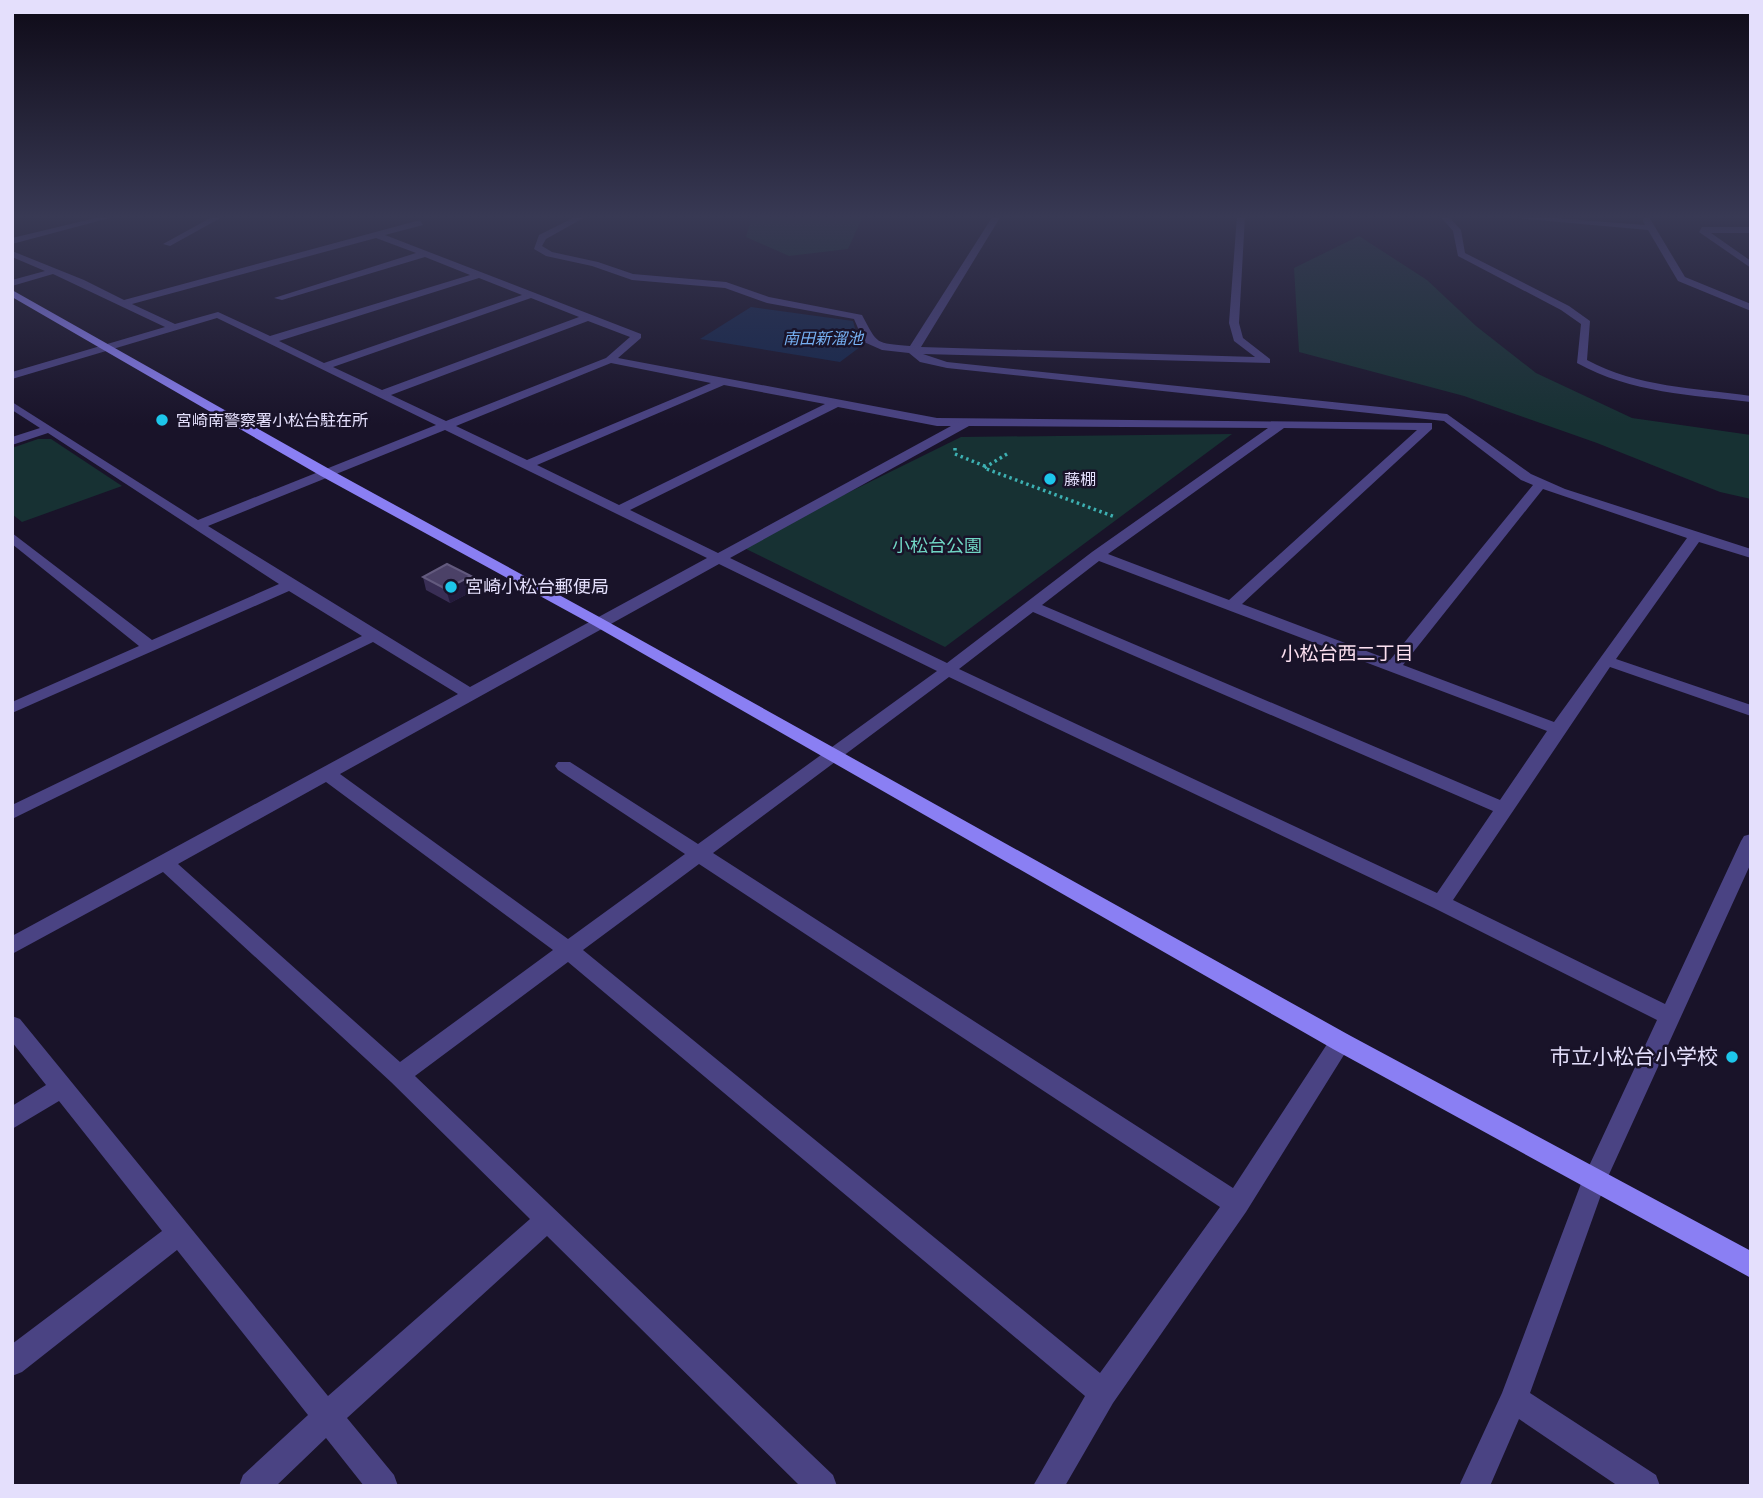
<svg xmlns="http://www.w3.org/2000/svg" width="1763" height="1498" viewBox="0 0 1763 1498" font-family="Manrope,'Noto Sans JP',sans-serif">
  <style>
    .green { fill: #173133 }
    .water { fill: #14264c }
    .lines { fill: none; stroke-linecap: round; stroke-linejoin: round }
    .path { stroke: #3db0b2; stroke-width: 3.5; stroke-dasharray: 2.5 3.5; stroke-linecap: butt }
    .street { fill: #4a4383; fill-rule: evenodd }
    .secondary { fill: #8a7ff3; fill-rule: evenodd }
    .wall { fill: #392e55 }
    .shaded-wall { fill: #241b3c }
    .building { fill: #4b4167; stroke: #635a7e; stroke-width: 2 }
    .poi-dot { fill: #1dc6ea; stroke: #191329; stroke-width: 2.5 }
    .labels { text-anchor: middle; stroke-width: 5; stroke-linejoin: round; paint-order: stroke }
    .far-water-label { font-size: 16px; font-style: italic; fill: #76b0f2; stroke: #191329 }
    .far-poi-label { font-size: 16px; fill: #e4dffc; stroke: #191329; text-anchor: start }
    .park-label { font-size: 18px; fill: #70d6c4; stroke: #191329 }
    .poi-label { font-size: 18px; fill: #e4dffc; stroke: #191329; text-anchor: start }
    .neighbourhood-label { font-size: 19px; fill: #fce0f0; stroke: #191329 }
    .near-poi-label { font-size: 21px; fill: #e4dffc; stroke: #191329; text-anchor: end }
  </style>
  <rect width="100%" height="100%" fill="#191329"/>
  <g class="green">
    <polygon points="752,216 863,216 848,249 789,256 746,237"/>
    <polygon points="1359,236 1427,280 1476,326 1536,373 1632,418 1751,435 1751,499 1720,492 1597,443 1464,396 1299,352 1294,268"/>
    <polygon points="1232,434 945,647 740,546 961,437"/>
    <polygon points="38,439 51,439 122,486 22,522 12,514 12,448"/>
  </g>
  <polygon class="water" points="751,307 853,321 860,347 840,362 700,339"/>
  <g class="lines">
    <g class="path">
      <polyline points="955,448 955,454 987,467"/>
      <polyline points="1007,454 984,468 1115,517"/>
    </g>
    <g class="street">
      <polygon points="12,216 20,216 12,219"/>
      <polygon points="104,216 117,216 12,244 12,238"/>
      <polygon points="214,216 224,216 170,246 163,244"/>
      <path d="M577 216H587L546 239 542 246 552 252 598 262 633 274 726 282 769 297 862 315C878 345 875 343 910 346L993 216H1001L921 347 1255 357 1234 341 1229 323 1237 216H1245L1239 323 1243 338 1270 359V363L923 354 947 362 1447 414 1531 474 1565 489 1751 549V558L1699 542 1616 659 1751 705V716L1610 667 1453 900 1665 1004 1741 841 1744 836 1751 834V863L1606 1181 1530 1393 1656 1475 1660 1486H1618L1519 1419 1490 1486H1459L1502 1393 1582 1181 1657 1020 1434 908 949 677 713 853 1233 1188 1333 1035 1341 1033 1349 1035 1352 1042 1246 1212 1113 1403 1065 1486H1033L1085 1396 568 962 415 1076 833 1475 837 1486H800L547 1236 347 1418 394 1475 398 1486H364L326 1438 276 1486H239L243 1475 308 1415 177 1250 22 1372 12 1376V1344L162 1231 59 1101 12 1129V1106L46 1085 12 1042V1016L20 1019 328 1396 530 1219 391 1082 163 872 12 954V936L458 694 373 642 12 819V805L362 636 289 591 12 713V702L139 646 12 544V533L152 640 279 584 48 433 12 445V437L40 428 12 410V402L198 520 436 425 217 318 12 379V372L165 327 53 274 12 286V280L45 271 12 257V251L84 280 124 300 420 220 423 225 385 235 641 334V338L618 358 937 418 1432 423V429L1242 604 1390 660 1533 485 1521 480 1444 421 947 368 920 362 909 353 882 350 864 342 854 319 767 303 725 288 632 280 592 266 546 256 534 249 539 235ZM376 238 416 253 274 298 282 300 425 257 470 275 270 336 218 312 175 324 132 304ZM479 278 522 295 324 363 279 341ZM531 298 579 317 382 390 333 367ZM588 321 630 337 606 358 446 421 391 395ZM611 363 711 383 527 460 456 426ZM724 385 825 404 619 505 537 465ZM838 407 937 426H951L718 553 630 510ZM969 426 1268 428 1092 552 947 663 730 558ZM1284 428 1417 430 1229 600 1108 554ZM445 430 707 558 470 687 208 526ZM1543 489 1687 538 1554 722 1403 665ZM1099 561 1547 731 1500 800 1042 605ZM719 564 937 671 698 844 570 762H558L555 766 558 770 685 854 568 939 340 774ZM1033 612 1493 811 1437 893 959 669ZM326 782 553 950 400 1062 178 864ZM699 864 1220 1207 1100 1373 583 950Z"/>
      <path d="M1440 216H1448L1461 230 1465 253 1569 306 1590 321 1587 360C1637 387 1695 388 1751 396V402C1692 395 1631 393 1577 363L1581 324 1561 310 1458 256 1453 231Z"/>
      <polygon points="1495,216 1528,216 1645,225 1642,219 1649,217 1685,277 1751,304 1751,311 1678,281 1648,230"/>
      <polygon points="1702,227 1751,227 1751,233 1711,233 1751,261 1751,268 1699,232"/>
    </g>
    <polygon class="secondary" points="12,290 331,470 603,619 1349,1035 1751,1251 1751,1278 1333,1049 593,625 321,476 12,297"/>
  </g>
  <polygon class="wall" points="471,576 475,590 450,603 426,590 423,577"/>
  <polygon class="shaded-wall" points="471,576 475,590 450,603 446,589"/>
  <polygon class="building" points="447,564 471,576 446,589 423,577"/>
  <linearGradient id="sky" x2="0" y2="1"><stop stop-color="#0e0a17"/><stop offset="0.51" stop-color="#383954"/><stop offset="1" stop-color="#383954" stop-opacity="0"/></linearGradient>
  <rect width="1763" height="425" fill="url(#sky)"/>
  <g class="poi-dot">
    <circle cx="162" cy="420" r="7"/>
    <circle cx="1050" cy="479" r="7"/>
    <circle cx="451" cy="587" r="7"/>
    <circle cx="1732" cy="1057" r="7"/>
  </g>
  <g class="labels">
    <g class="far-water-label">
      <text x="823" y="344">南田新溜池</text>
    </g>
    <g class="far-poi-label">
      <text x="176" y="426">宮崎南警察署小松台駐在所</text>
      <text x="1064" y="485">藤棚</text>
    </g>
    <g class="park-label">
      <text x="937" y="552">小松台公園</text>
    </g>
    <g class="poi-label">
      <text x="465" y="593">宮崎小松台郵便局</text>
    </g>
    <g class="neighbourhood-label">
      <text x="1347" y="660">小松台西二丁目</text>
    </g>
    <g class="near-poi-label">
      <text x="1718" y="1064">市立小松台小学校</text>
    </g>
  </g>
  <rect width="1763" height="1498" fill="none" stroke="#e4dffc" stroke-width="28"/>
</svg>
